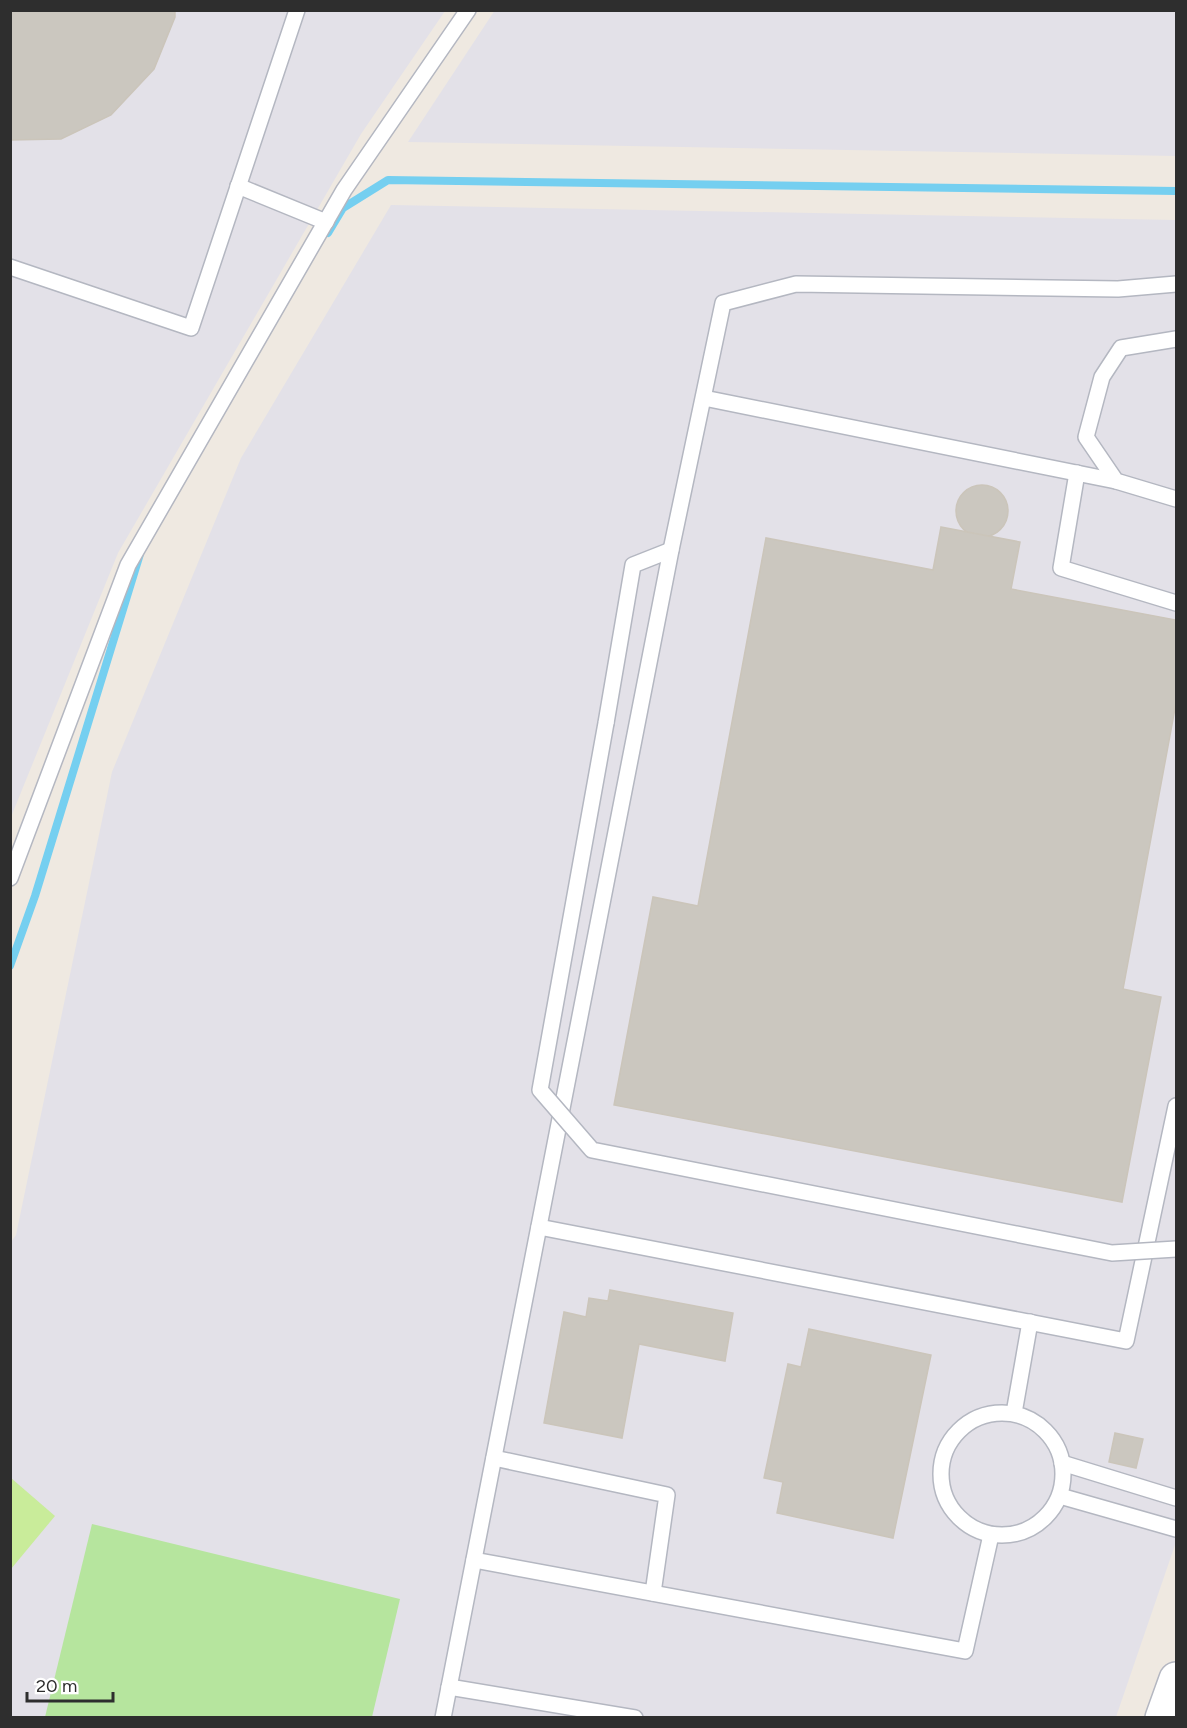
<svg xmlns="http://www.w3.org/2000/svg" width="1187" height="1728" viewBox="0 0 1187 1728" font-family="Figtree,sans-serif">
  <style>
    .industrial { fill: #e3e1e8 }
    .green { fill: #b6e59e }
    .pitch { fill: #c9ec9a }
    .lines { fill: none; stroke-linecap: round; stroke-linejoin: round }
    .stream { stroke: #75cff0; stroke-width: 8 }
    .building { fill: #cbc7bf; stroke: #cbc5ba; stroke-width: 1.5 }
    .lane-casing { stroke: #b4b7c1; stroke-width: 18 }
    .secondary-casing { stroke: #b4b7c1; stroke-width: 36 }
    .lane { stroke: #fff; stroke-width: 15 }
    .secondary { stroke: #fff; stroke-width: 33 }
    .lane-bridge-casing { stroke: #b4b7c1; stroke-width: 18; stroke-linecap: butt }
    .lane-bridge { stroke: #fff; stroke-width: 15 }
  </style>
  <rect width="100%" height="100%" fill="#efe9e1"/>
  <g class="industrial">
    <polygon points="495,10 1176,11 1176,156 408,142"/>
    <polygon points="11,11 445,11 361,134 118,553 11,817"/>
    <polygon points="391,205 1176,220 1176,1542 1116,1717 11,1718 11,1242 16,1235 112,772 241,458"/>
  </g>
  <polygon class="green" points="92,1524 400,1599 372,1717 45,1717"/>
  <polygon class="pitch" points="11,1478 55,1516 11,1569"/>
  <g class="lines">
    <g class="stream">
      <polyline points="328,233 343,208 388,180 1176,191"/>
      <polyline points="10,966 35,896 140,554"/>
    </g>
  </g>
  <g class="building">
    <polygon points="10,10 175,10 175,17 154,69 111,115 61,139 10,140"/>
    <circle cx="982" cy="511" r="26"/>
    <polygon points="941,527 1020,542 1011,589 1176,620 1176,703 1123,989 1161,997 1122,1202 614,1105 653,897 698,906 766,538 933,570"/>
    <polygon points="610,1290 733,1313 725,1361 639,1344 622,1438 544,1423 564,1312 586,1317 589,1298 608,1301"/>
    <polygon points="809,1329 931,1355 893,1538 777,1513 783,1482 764,1478 788,1364 801,1367"/>
    <polygon points="1115,1433 1143,1439 1136,1468 1109,1462"/>
  </g>
  <g class="lines">
    <g class="lane-casing">
      <g id="lane">
        <polyline points="238,186 326,222"/>
        <polyline points="10,267 191,328 297,10"/>
        <polyline points="1176,339 1121,348 1102,377 1086,437 1116,481 1176,499"/>
        <polyline points="704,398 1116,481"/>
        <polyline points="1077,473 1061,568 1176,603"/>
        <polyline points="606,723 633,565 671,550"/>
        <polyline points="10,878 128,565 344,190 468,10"/>
        <polyline points="539,1227 1126,1341 1176,1106"/>
        <circle cx="1002" cy="1474" r="61"/>
        <polyline points="1014,1413 1030,1322"/>
        <polyline points="494,1458 667,1495 653,1593"/>
        <polyline points="1062,1463 1176,1498"/>
        <polyline points="1060,1496 1176,1529"/>
        <polyline points="474,1560 965,1651 991,1535"/>
        <polyline points="449,1687 635,1718"/>
        <polyline points="443,1718 671,550 723,303 796,284 1118,289 1176,284"/>
      </g>
    </g>
    <g class="secondary-casing">
      <polyline id="secondary" points="1162,1718 1176,1679"/>
    </g>
    <use href="#lane" class="lane"/>
    <use href="#secondary" class="secondary"/>
    <g class="lane-bridge-casing">
      <polyline id="lane-bridge" points="606,723 540,1090 592,1150 1112,1253 1176,1249"/>
    </g>
    <use href="#lane-bridge" class="lane-bridge"/>
  </g>
  <rect width="1187" height="1728" fill="none" stroke="#2e2e2e" stroke-width="24"/>
  <path d="M27 1692v9h86v-9" fill="none" stroke="#2e2e2e" stroke-width="3"/>
  <text x="36" y="1692" font-size="18" fill="#2e2e2e" stroke="#ffffff" stroke-width="4.5" paint-order="stroke">20 m</text>
</svg>
